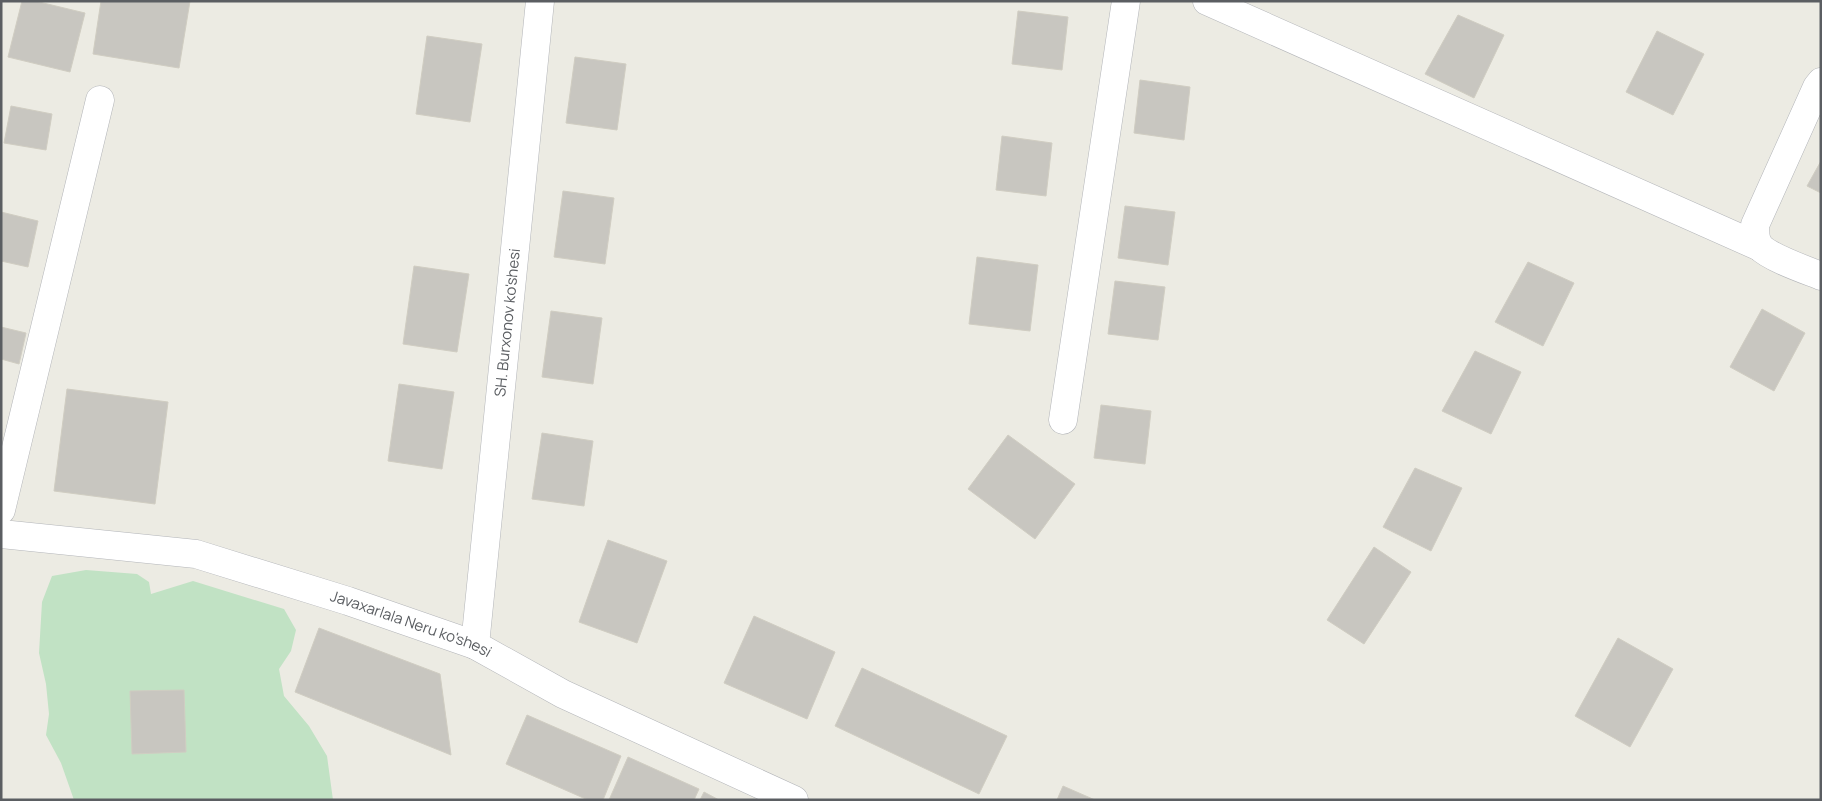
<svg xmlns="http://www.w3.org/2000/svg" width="1822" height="801" viewBox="0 0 1822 801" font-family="Manrope,sans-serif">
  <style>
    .green { fill: #c1e2c4 }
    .building { fill: #c8c6c0; stroke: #d0cdc2 }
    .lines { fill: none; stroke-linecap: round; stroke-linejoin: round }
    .minor-casing { stroke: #b3b5b9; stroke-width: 29 }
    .minor { stroke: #fff; stroke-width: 28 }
    .labels { text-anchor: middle; stroke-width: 4; stroke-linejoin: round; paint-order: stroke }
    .street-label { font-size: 15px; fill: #5b5e62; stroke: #fff }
  </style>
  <rect width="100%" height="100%" fill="#ecebe3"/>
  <polygon class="green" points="86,570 137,574 149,582 151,594 193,581 284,609 296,630 291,651 279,669 284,696 309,726 327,756 333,800 74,800 61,763 46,735 49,714 46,684 39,653 42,602 52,576"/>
  <g class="building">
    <polygon points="22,1 35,1 85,13 70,72 8,57"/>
    <polygon points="101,1 190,1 179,68 93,54"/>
    <polygon points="1018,11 1068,17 1062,70 1012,64"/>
    <polygon points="1458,15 1504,35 1474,98 1425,74"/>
    <polygon points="1657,31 1704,54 1673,115 1626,92"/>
    <polygon points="427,36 482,44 470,122 416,114"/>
    <polygon points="575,57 626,64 617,130 566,123"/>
    <polygon points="1140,80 1190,87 1184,140 1134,133"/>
    <polygon points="11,106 52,114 46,150 4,143"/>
    <polygon points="1002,136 1052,143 1046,196 996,190"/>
    <polygon points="1821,161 1821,193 1807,186"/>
    <polygon points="563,191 614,198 605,264 554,257"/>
    <polygon points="1125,206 1175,212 1168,265 1118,258"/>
    <polygon points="1,212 38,221 28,267 1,261"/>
    <polygon points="977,257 1038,265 1030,331 969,324"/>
    <polygon points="1528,262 1574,283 1543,346 1495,322"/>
    <polygon points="414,266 469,274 457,352 403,344"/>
    <polygon points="1115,281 1165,287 1158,340 1108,334"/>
    <polygon points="1762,309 1805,333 1774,391 1730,367"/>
    <polygon points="551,311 602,318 593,384 542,377"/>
    <polygon points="1,327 26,333 19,364 1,359"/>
    <polygon points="1475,351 1521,372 1491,434 1442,411"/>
    <polygon points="399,384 454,392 442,469 388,461"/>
    <polygon points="67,389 168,402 155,504 54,491"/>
    <polygon points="1101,405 1151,411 1145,464 1094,458"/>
    <polygon points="542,433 593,441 584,506 532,499"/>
    <polygon points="1008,435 1075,484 1035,539 968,489"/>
    <polygon points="1415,468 1462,488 1431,551 1383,527"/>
    <polygon points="608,540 667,561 637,643 579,622"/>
    <polygon points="1374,547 1411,572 1364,644 1327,620"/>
    <polygon points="754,616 835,652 807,719 724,683"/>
    <polygon points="319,628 440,674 451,755 295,692"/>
    <polygon points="1618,638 1673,669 1630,747 1575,716"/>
    <polygon points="862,668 1007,736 979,794 835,726"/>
    <polygon points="184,690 186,752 132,754 130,691"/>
    <polygon points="527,715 621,756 603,800 588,800 506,764"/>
    <polygon points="628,757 699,789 694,800 609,800"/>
    <polygon points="1063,786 1095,800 1057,800"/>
    <polygon points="704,792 719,800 700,800"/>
  </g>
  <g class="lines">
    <g class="minor-casing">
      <g id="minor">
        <polyline points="1207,1 1760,247"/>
        <path d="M1821 82 1817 87 1755 225C1755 233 1755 241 1760 247 1771 258 1806 270 1821 276"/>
        <polyline points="1063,420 1126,1"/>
        <polyline points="1,510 100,100"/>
        <path id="s1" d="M1 534 196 554 348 601 475 645 563 694 794 800"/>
        <path id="s2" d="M475 645 540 1"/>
      </g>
    </g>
    <use href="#minor" class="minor"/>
  </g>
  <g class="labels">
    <g class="street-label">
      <text dy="5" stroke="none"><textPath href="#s2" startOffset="324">SH. Burxonov ko'shesi</textPath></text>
      <text dy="5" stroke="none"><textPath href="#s1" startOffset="422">Javaxarlala Neru ko'shesi</textPath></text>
    </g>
  </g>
  <rect width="1822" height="801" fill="none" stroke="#5b5e62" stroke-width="5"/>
</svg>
